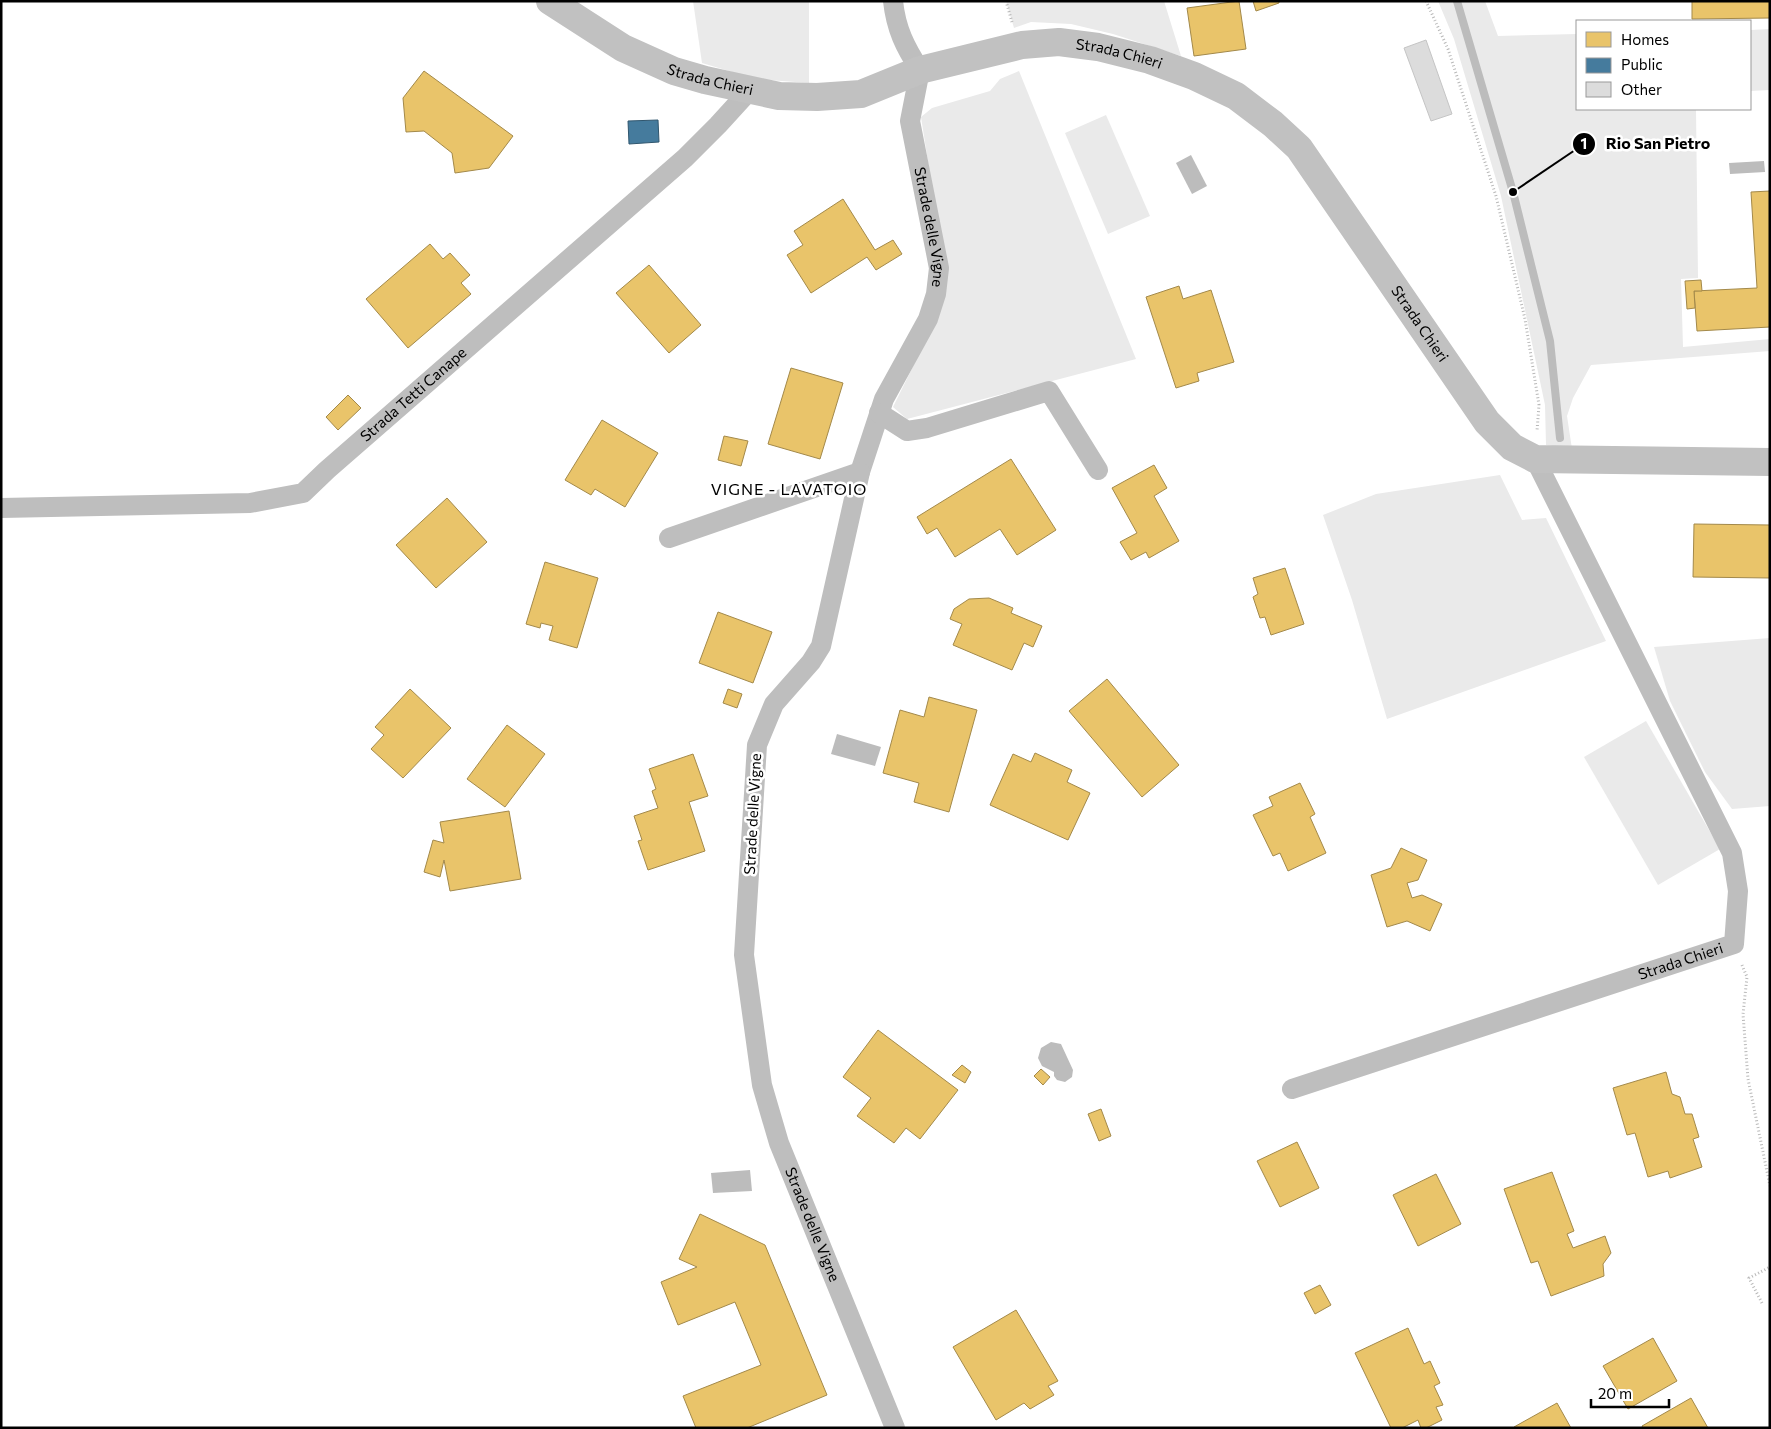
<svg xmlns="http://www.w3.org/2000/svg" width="1771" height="1429" viewBox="0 0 1771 1429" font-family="Commissioner,sans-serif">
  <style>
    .green { fill: #eaeaea }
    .water { fill: #bcbcbc }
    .homes { fill: #e9c46a; stroke: #a3894a }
    .public { fill: #457b9d; stroke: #30566e }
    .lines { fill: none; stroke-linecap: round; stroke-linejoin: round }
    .stream { stroke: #bcbcbc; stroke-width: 8 }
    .building { fill: #dcdcdc; stroke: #c5c5c5 }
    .path { stroke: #b8b8b8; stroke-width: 3; stroke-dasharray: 1 2.5; stroke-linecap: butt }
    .street { stroke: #bebebe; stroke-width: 20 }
    .secondary { stroke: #c1c1c1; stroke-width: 28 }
    .labels { text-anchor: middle; stroke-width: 5; stroke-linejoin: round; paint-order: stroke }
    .street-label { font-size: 15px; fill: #000; stroke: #fff }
    .neighbourhood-label { font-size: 16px; letter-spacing: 1px; fill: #000; stroke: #fff }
    .leader { fill: none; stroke: #000; stroke-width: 2 }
    .callout-dot { fill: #000; stroke: #fff; stroke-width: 2 }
    .mark-label { font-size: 15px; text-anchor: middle; font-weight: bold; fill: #fff }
    .callout-label { font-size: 16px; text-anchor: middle; font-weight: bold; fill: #000; stroke: #fff; stroke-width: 5; stroke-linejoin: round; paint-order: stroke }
  </style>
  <rect width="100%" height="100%" fill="#fff"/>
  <g class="green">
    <polygon points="693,1 809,1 809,83 756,79 702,63"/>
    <polygon points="1006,1 1164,1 1181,56 1113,34 1071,24 1031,22 1014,28"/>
    <polygon points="1438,1 1485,1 1498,36 1577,34 1577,109 1696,109 1698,278 1681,279 1683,347 1770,339 1770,351 1591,365 1573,398 1567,416 1572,449 1546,445 1545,405 1501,196 1454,39"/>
    <polygon points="1770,29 1770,90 1750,91 1750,30"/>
    <polygon points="1019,71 1136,359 907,419 893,407 939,314 945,270 921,117 932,108 990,91 1000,79"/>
    <polygon points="1106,115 1150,216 1108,234 1065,133"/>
    <polygon points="1500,475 1522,520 1546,518 1606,641 1387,719 1352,600 1323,515 1376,494"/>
    <polygon points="1770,638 1770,806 1732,809 1705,772 1670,701 1654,647"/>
    <polygon points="1646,721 1720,849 1658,885 1584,757"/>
  </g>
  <g class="water">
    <polygon points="1191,155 1207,186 1192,194 1176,163"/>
    <polygon points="1764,161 1765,172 1730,174 1729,163"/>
    <polygon points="837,734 881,747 875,766 831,754"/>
    <polygon points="1051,1042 1061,1044 1073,1070 1072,1077 1065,1082 1057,1080 1054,1076 1054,1072 1042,1066 1038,1058 1041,1048"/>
    <polygon points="750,1170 752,1191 713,1193 711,1173"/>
  </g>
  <g class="homes">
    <polygon points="1239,1 1246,49 1194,56 1187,8"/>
    <polygon points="1253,1 1279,1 1279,3 1256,11"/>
    <polygon points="1692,1 1770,1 1770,18 1692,19"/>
    <polygon points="424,71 513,136 489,168 455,173 452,153 424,131 406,132 403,98"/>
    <polygon points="1770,191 1770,327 1697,331 1694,291 1757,288 1751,192"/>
    <polygon points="843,199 875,250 893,240 902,254 876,270 867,257 811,293 787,255 803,245 794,231"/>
    <polygon points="430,244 443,259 450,253 470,275 461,283 471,294 408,348 366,299"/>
    <polygon points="649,265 701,325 669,353 616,293"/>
    <polygon points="1701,280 1702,291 1694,291 1695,308 1687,309 1685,281"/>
    <polygon points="1179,286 1183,299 1211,290 1234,362 1197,373 1199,381 1176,388 1146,297"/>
    <polygon points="791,368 843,383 820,459 768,444"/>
    <polygon points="348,395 361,408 338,430 326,417"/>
    <polygon points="602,420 658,453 625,507 595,489 591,495 565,480"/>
    <polygon points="724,436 748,441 741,466 718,460"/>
    <polygon points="1011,459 1056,530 1017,555 1000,529 955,557 937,528 927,534 917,517"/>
    <polygon points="1154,465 1167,488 1154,496 1179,541 1149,558 1146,552 1131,560 1120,542 1137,533 1112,488"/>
    <polygon points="447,498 487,542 436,588 396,545"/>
    <polygon points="1694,524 1770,525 1770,578 1693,577"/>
    <polygon points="545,562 598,578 577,648 549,640 553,626 541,623 540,628 526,624"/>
    <polygon points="1285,568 1304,624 1271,635 1265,617 1260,618 1253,597 1258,594 1253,578"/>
    <polygon points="989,598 1013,608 1011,613 1042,626 1033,647 1024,643 1012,670 953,645 962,624 950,619 954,609 969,599"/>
    <polygon points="718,612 772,632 753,683 699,663"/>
    <polygon points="1107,679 1179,765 1142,797 1069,711"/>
    <polygon points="410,689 451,728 403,778 371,749 384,735 375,727"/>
    <polygon points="728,689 742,694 737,708 723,703"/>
    <polygon points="929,697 977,710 949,812 914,802 919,783 883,773 900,710 924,717"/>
    <polygon points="507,725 545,754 505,807 467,779"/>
    <polygon points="1035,753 1072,770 1067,782 1090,793 1068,840 990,805 1013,754 1031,762"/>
    <polygon points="693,754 708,796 689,802 705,851 648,870 638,841 642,840 634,816 658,808 652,791 656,789 649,769"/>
    <polygon points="1300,783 1315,814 1310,817 1326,853 1288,871 1280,853 1273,856 1253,815 1273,806 1269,797"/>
    <polygon points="509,811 521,879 450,891 444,860 440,877 424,872 433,840 444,843 440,822"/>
    <polygon points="1401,848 1427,860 1418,880 1407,883 1412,898 1422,895 1442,904 1430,931 1407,921 1387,927 1371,875 1391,868"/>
    <polygon points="878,1030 958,1090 920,1139 906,1128 894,1143 857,1116 871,1098 843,1077"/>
    <polygon points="962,1065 971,1072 965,1083 952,1075"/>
    <polygon points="1041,1069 1050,1077 1043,1085 1034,1076"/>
    <polygon points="1666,1072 1672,1094 1680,1097 1685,1114 1692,1114 1699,1137 1693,1139 1702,1167 1670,1178 1668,1171 1648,1177 1635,1133 1627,1135 1613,1088"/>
    <polygon points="1101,1109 1111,1136 1099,1141 1088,1114"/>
    <polygon points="1297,1142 1319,1188 1280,1207 1257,1161"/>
    <polygon points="1552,1172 1574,1231 1567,1234 1573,1248 1605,1236 1611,1253 1603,1264 1604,1276 1551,1296 1538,1261 1531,1263 1504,1189"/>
    <polygon points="1436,1174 1461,1224 1418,1246 1393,1195"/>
    <polygon points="700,1214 765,1245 827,1395 747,1428 696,1428 683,1396 761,1365 735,1302 678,1325 661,1282 697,1267 679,1259"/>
    <polygon points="1320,1285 1331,1305 1315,1314 1304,1293"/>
    <polygon points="1016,1310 1058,1381 1048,1386 1054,1395 1030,1409 1024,1403 996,1420 953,1347"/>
    <polygon points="1408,1328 1424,1364 1430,1361 1440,1383 1434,1386 1443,1405 1436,1407 1442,1420 1426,1428 1421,1428 1418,1420 1402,1428 1391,1428 1355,1353"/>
    <polygon points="1653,1338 1677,1381 1628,1409 1603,1366"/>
    <polygon points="1691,1398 1708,1428 1643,1428 1642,1426"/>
    <polygon points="1557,1403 1571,1428 1514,1428 1514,1427"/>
  </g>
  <polygon class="public" points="658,120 659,142 629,144 628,121"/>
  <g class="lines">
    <polyline class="stream" points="1457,1 1513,192 1550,341 1560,438"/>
  </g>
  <polygon class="building" points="1426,40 1452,114 1431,121 1404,48"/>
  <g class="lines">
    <g class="path">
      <polyline points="1006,1 1012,22"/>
      <polyline points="1426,1 1448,49 1496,196 1525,319 1539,405 1537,431"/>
      <polyline points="1742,965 1747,977 1743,1014 1748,1079 1770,1186"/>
      <polyline points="1762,1303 1749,1278 1770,1267"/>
    </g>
    <g class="street">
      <path id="s1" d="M893 1C896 29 905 47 920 70L910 121 939 268 936 294 928 319 884 399 860 472 821 646 811 662 774 704 757 745 744 955 762 1085 779 1143 895 1428"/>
      <polyline points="879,413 907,431 927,428 1049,391 1098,470"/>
      <path id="s2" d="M1 508 250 503 303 493 327 470 685 158 718 125 749 91"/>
      <polyline points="669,538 860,472"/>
      <path id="s3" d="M1292 1089 1734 944 1738 891 1732 853 1535 459"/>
    </g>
    <path class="secondary" id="s4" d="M550 1 623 48 674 71 705 80 779 96 817 97 861 94 920 70 1022 45 1059 42 1098 47 1150 60 1194 76 1236 96 1273 124 1299 148 1487 422 1512 447 1535 459 1770 462"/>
  </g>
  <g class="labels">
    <g class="street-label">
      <text dy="5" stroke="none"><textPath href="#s4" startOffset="600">Strada Chieri</textPath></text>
      <text dy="5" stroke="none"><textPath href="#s4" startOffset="180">Strada Chieri</textPath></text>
      <text dy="5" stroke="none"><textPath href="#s1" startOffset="235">Strade delle Vigne</textPath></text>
      <text dy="5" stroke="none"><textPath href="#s4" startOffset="1020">Strada Chieri</textPath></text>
      <text dy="5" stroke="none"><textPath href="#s2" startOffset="451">Strada Tetti Canape</textPath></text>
      <text transform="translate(753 814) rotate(-87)" y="5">Strade delle Vigne</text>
      <text dy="5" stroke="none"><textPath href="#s3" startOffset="409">Strada Chieri</textPath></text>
      <text dy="5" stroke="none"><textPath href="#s1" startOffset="1285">Strade delle Vigne</textPath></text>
    </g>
    <g class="neighbourhood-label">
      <text x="789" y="495">VIGNE - LAVATOIO</text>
    </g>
  </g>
  <path class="leader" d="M1513 192L1584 144"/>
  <g class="callout-dot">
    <circle cx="1513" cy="192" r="5"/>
    <circle cx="1584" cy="144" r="12"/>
  </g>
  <g class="mark-label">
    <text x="1584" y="149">1</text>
  </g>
  <g class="callout-label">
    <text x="1658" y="149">Rio San Pietro</text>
  </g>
  <rect width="1771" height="1429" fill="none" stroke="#000000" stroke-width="5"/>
  <rect x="1576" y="20" width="175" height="90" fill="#ffffff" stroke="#999999"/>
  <rect x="1586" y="32" width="25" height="15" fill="#e9c46a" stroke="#999999"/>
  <text x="1621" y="45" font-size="15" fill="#000000">Homes</text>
  <rect x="1586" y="58" width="25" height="15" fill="#457b9d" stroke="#999999"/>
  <text x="1621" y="70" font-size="15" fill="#000000">Public</text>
  <rect x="1586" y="82" width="25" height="15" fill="#dcdcdc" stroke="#999999"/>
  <text x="1621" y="95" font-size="15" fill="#000000">Other</text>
  <path d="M1591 1399v8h78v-8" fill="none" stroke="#000000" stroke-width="2.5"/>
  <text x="1598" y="1399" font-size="15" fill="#000000" stroke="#ffffff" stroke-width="4" paint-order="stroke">20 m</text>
</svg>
